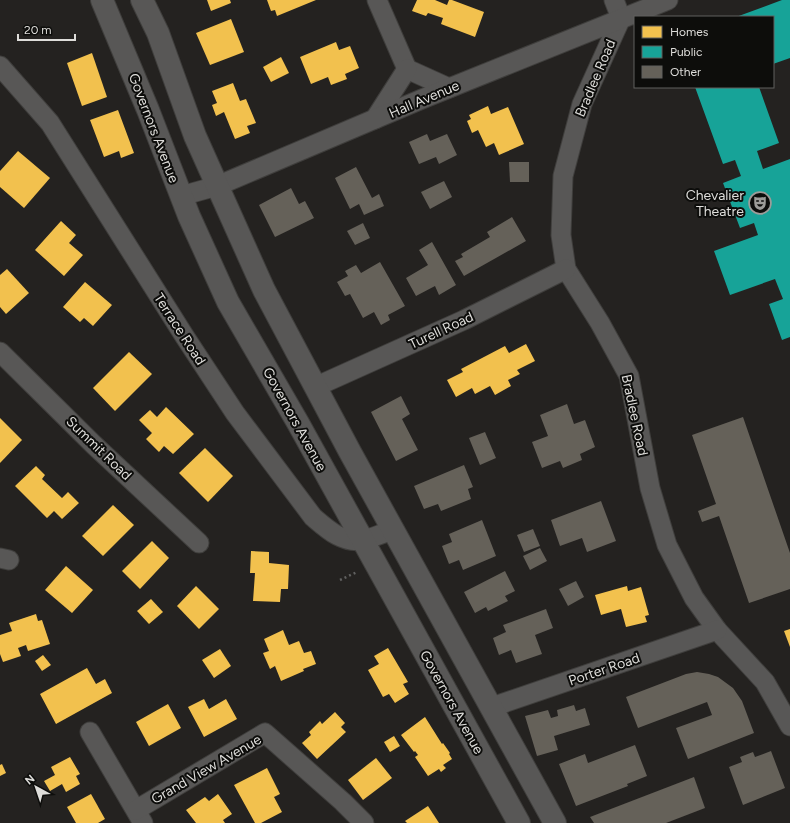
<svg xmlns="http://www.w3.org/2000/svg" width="790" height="823" viewBox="0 0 790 823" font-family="Figtree,sans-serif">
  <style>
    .homes { fill: #f2c14e }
    .public { fill: #17a398 }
    .building { fill: #656159 }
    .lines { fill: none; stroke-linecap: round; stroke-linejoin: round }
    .minor-casing { stroke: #3f3e3c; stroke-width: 21 }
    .tertiary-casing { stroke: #3f3e3c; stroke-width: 24 }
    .path { stroke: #616160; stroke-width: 2.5; stroke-dasharray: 2 3; stroke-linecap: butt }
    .minor { stroke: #585756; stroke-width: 19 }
    .tertiary { stroke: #585756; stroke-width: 22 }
    .labels { text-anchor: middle; stroke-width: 4; stroke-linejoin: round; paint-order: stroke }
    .street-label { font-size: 14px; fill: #deddda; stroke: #0d0d0b }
    .poi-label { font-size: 14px; fill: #deddda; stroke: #0d0d0b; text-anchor: end }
  </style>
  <rect width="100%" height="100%" fill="#242220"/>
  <g class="homes">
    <polygon points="207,0 230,0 231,3 211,11"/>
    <polygon points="267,0 316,0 277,16 275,10 271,11"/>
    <polygon points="417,0 435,0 447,5 449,0 452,0 484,12 475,37 441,24 443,18 428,13 426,16 412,11"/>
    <polygon points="231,19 244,52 210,65 196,33"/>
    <polygon points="336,42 339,50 350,46 359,68 345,74 347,79 331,85 328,77 311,84 300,57"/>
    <polygon points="92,53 107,97 82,106 67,63"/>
    <polygon points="281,57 289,73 271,82 263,67"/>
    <polygon points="233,83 240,101 246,99 256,123 247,126 250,133 235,139 224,112 216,116 212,105 217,103 212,91"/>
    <polygon points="488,106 491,114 508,107 524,144 499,155 494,143 486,147 478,130 472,133 467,121 471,119 469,115"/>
    <polygon points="118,110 134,153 121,158 119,151 104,157 90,120"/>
    <polygon points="18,151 50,178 24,208 0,187 0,171"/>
    <polygon points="61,221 76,235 69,243 83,255 64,276 35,250"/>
    <polygon points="7,269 29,293 6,314 0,307 0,275"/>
    <polygon points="85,282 112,305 93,326 84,318 80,322 63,307"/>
    <polygon points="526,344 535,361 517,370 520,374 508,380 511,386 495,395 490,386 475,394 472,388 456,397 447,380 463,372 461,369 505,346 509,353"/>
    <polygon points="129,352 152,374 115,411 93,388"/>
    <polygon points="166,407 194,434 173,454 164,446 159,452 146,439 152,433 139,420 150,410 157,417"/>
    <polygon points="0,418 22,440 0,463"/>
    <polygon points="205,448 233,476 208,502 179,473"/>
    <polygon points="36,466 45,475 42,479 62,498 68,492 79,503 62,519 54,511 47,518 15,486"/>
    <polygon points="113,505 134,525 103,556 82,536"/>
    <polygon points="152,541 169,558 140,589 122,571"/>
    <polygon points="251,551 269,552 269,563 289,565 288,589 281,589 280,602 253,601 255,573 250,573"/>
    <polygon points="66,566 93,590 72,613 45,590"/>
    <polygon points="196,586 219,609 199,629 177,606"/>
    <polygon points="627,586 628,591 641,587 649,615 645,616 647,622 626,627 621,609 601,615 595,595"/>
    <polygon points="151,599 163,612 149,624 137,611"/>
    <polygon points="36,614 38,621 42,620 50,644 28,651 26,645 18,648 21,656 3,662 0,654 0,635 12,631 9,623"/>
    <polygon points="790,629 790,647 784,631"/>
    <polygon points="283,630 289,645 299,641 304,653 311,651 316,664 303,669 304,671 281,681 275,666 270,669 263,653 269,651 264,639"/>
    <polygon points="388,648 408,682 403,684 409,694 395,703 389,694 383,697 368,670 379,664 374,656"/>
    <polygon points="220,649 231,666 214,678 202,660"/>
    <polygon points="43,655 51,665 42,671 35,661"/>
    <polygon points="87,668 96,684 105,679 112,693 56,724 40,694"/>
    <polygon points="204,699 209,709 226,699 237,719 204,737 188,707"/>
    <polygon points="168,704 181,728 149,746 136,722"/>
    <polygon points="335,712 345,723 341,727 346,732 317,759 302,743 311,735 309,732 320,721 322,724"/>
    <polygon points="425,717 442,744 443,743 450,753 449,754 452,759 443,765 446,768 441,772 439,769 428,776 415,757 418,755 415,751 414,752 401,735"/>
    <polygon points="394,736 400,746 390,752 384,742"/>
    <polygon points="70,757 80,774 76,776 80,784 66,792 62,784 50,791 44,781 55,775 51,767"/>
    <polygon points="376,758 392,778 363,800 348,780"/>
    <polygon points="2,764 6,773 0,776 0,765"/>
    <polygon points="267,768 280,794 274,797 282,812 261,823 255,823 234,785"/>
    <polygon points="91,794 105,819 98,823 76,823 67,807"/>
    <polygon points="218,794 232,814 223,820 225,823 196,823 186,810 205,797 209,801"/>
    <polygon points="428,806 439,823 407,823 405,821"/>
  </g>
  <g class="public">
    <polygon points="782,0 790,0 790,58 773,64 773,17 736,17"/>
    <polygon points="695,87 759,87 779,143 757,151 763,169 790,159 790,337 782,340 769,304 783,299 775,279 730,295 714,251 758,235 754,223 740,228 723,183 741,176 735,160 723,164"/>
  </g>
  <g class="building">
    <polygon points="427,134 430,141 447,134 457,155 439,164 436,157 419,164 409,142"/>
    <polygon points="509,162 529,162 529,182 510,182"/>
    <polygon points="356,167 372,198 379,194 384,206 364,215 359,204 350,209 335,178"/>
    <polygon points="444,181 452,197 430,209 421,192"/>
    <polygon points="291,188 299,204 305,201 314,218 275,237 259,205"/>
    <polygon points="512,217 526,241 464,276 455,261 463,257 461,254 490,237 487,232"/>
    <polygon points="363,223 370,238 355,245 347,231"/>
    <polygon points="432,242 456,285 439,295 435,286 416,296 406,278 428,265 419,250"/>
    <polygon points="380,262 405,306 388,315 390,320 381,325 374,312 363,318 350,294 345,296 337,282 348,276 345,271 356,265 361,273"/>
    <polygon points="401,396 410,414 402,419 418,450 396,461 371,412"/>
    <polygon points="567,404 574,424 585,420 595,447 580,454 582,460 563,468 560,461 542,468 532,442 548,436 540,415"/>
    <polygon points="743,417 790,553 790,589 749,603 719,516 702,522 698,511 716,504 692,435"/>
    <polygon points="485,432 496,458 480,465 469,438"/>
    <polygon points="464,465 473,487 468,489 471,499 441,511 438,504 424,509 414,486"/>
    <polygon points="601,501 616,541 587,552 582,538 560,546 551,520"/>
    <polygon points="482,520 496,556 463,570 459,560 449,564 442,546 452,542 449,534"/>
    <polygon points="533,529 540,546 524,552 517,535"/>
    <polygon points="540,548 547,561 530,570 523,556"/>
    <polygon points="505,571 515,591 505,596 508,601 488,611 486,607 475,613 464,592"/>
    <polygon points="576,581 584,597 568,606 559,589"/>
    <polygon points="546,609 553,628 535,635 542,654 516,663 511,650 499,655 493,638 506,632 503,625"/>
    <polygon points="697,672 709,674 718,677 733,688 742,701 754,733 688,759 676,728 712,715 707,702 638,728 626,697 686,674"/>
    <polygon points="574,705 576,711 585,708 590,725 554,736 558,750 537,756 525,716 548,710 551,718 558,716 557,710"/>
    <polygon points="635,745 647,776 627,784 628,786 576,806 559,764 585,754 588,763"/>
    <polygon points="771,751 785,788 743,805 729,767 742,762 740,757 753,752 755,757"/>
    <polygon points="694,777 705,808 666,823 594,823 590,817"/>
  </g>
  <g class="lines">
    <g class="minor-casing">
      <g id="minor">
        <polyline points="377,0 407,69 449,88"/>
        <polyline points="614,0 621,18 582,104 563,176 561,235 566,269 600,323 629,376 650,488 667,545 694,598 717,630 765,682 790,726"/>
        <path d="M0 66 50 123 185 337 235 413 313 517C327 529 343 544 363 540 373 538 383 533 393 530"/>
        <polyline points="375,119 407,69"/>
        <polyline points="181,196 217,186 422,99 668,0"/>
        <polyline points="0,352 94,445 199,543"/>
        <polyline points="315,387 464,320 566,269"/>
        <polyline points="0,558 9,560"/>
        <polyline points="492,707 717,630"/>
        <polyline points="90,732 143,823"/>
        <polyline points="136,810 265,733 343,802 364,823"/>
      </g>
    </g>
    <g class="tertiary-casing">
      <g id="tertiary">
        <polyline points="102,0 148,110 189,216 228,302 298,423 519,823"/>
        <polyline points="142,0 158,33 195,136 264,290 350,452 555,823"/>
      </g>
    </g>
    <polyline class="path" points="340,580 357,572"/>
    <use href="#minor" class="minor"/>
    <use href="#tertiary" class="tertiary"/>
  </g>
  <defs>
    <g id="theatre-ring" transform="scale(1.15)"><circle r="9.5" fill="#0d0d0b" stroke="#9d9c99" stroke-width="1.5"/><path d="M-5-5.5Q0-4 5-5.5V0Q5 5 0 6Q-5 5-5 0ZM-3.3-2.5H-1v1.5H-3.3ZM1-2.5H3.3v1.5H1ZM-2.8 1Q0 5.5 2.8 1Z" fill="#9d9c99"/></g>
  </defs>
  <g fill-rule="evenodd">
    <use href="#theatre-ring" x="760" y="203"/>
  </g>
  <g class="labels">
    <g class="street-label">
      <text transform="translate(595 78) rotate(-67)" y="5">Bradlee Road</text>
      <text transform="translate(424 99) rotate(-23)" y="5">Hall Avenue</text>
      <text transform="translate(154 128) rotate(69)" y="5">Governors Avenue</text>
      <text transform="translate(180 329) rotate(57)" y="5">Terrace Road</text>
      <text transform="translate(441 330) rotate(-25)" y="5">Turell Road</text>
      <text transform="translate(635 415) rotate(78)" y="5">Bradlee Road</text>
      <text transform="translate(295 419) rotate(61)" y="5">Governors Avenue</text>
      <text transform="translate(99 448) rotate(44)" y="5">Summit Road</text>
      <text transform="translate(604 669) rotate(-19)" y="5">Porter Road</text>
      <text transform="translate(452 702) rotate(61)" y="5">Governors Avenue</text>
      <text transform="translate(206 769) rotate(-30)" y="5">Grand View Avenue</text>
    </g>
    <g class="poi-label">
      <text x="744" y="200">Chevalier<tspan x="744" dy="16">Theatre</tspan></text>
    </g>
  </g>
  <rect x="634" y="16" width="140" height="72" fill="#0d0d0b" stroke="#61605e"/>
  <rect x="642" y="26" width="20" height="12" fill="#f2c14e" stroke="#61605e"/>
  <text x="670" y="36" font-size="12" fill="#deddda">Homes</text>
  <rect x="642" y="46" width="20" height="12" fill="#17a398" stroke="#61605e"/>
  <text x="670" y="56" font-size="12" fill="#deddda">Public</text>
  <rect x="642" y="66" width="20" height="12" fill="#656159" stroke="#61605e"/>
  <text x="670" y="76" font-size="12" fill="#deddda">Other</text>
  <g transform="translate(36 787) rotate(320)" stroke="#0d0d0b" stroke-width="3" paint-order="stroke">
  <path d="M0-3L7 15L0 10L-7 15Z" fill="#deddda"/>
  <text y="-6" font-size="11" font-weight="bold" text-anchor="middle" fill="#deddda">N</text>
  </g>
  <path d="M18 34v6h57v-6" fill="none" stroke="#deddda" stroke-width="2"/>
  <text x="24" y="34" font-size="12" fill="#deddda" stroke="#0d0d0b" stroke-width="3" paint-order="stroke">20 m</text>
</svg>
